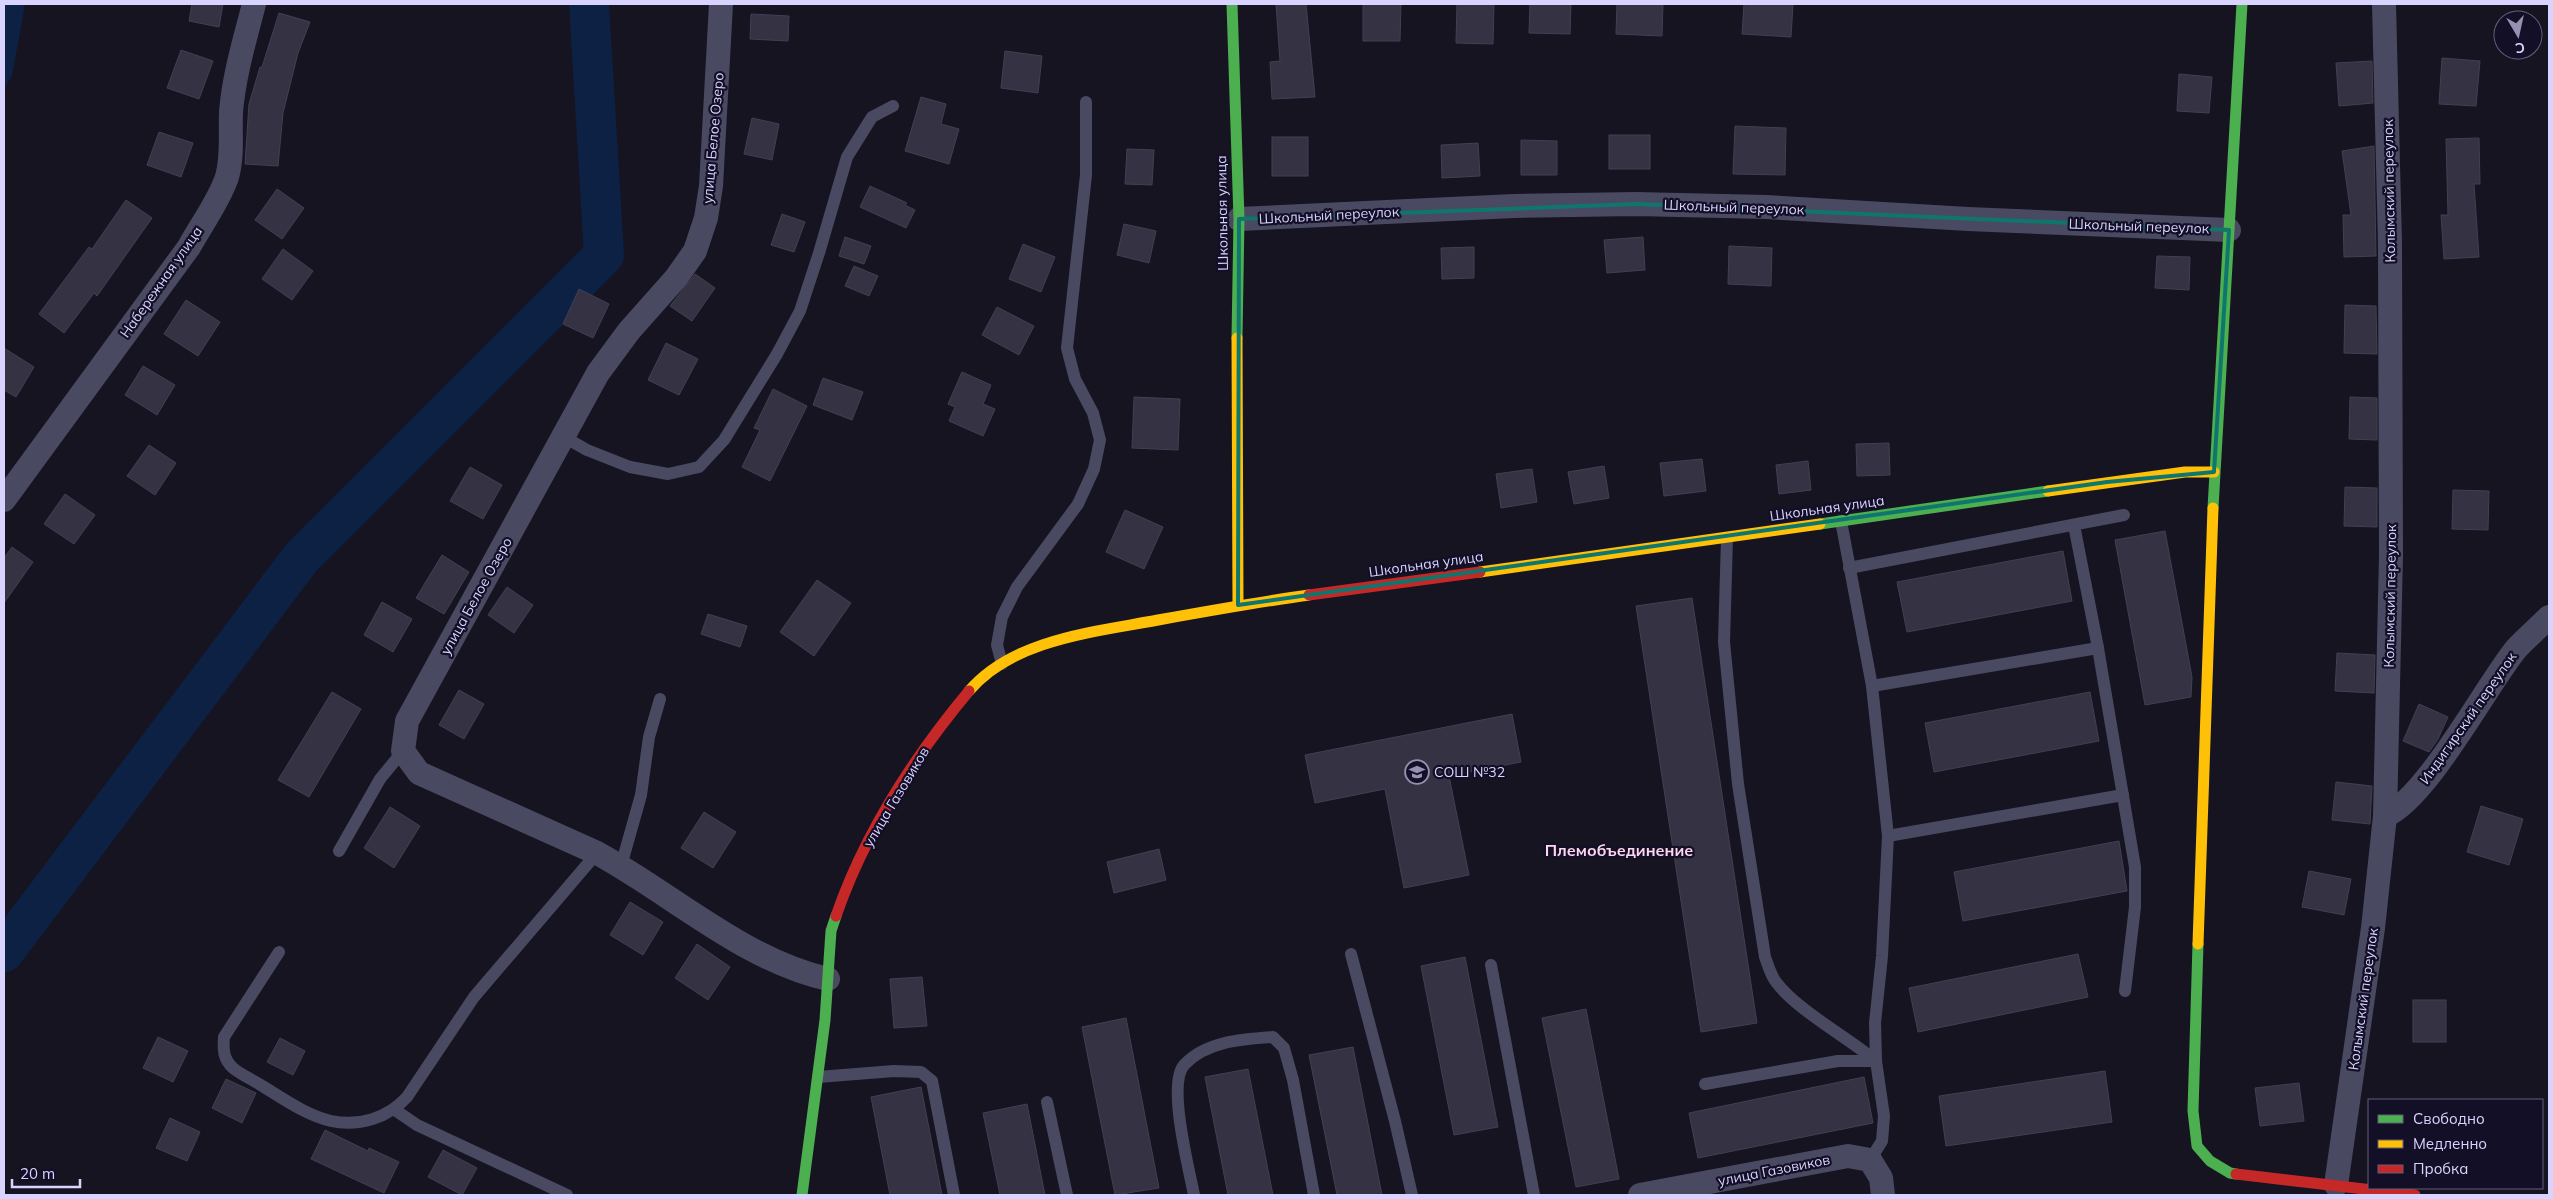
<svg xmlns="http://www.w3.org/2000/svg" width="2553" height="1199" viewBox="0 0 2553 1199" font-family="Mulish,sans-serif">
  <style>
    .water { fill: #0d2144 }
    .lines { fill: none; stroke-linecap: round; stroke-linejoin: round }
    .river { stroke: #0d2144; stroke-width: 40 }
    .building { fill: #343243; stroke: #433f54 }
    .lane { stroke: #4a4962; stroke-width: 12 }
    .street { stroke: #4a4962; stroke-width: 24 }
    .fast { stroke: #4caf50; stroke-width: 11 }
    .slow { stroke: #ffc107; stroke-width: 11 }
    .jam { stroke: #c62828; stroke-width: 11 }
    .marked { fill: none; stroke: #0f766e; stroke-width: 4; stroke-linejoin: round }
    .labels { text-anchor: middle; stroke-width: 4.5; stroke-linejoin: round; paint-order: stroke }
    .street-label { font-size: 14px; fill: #d9d4ff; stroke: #130f26 }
    .poi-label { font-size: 14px; fill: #d9d4ff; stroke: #130f26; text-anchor: start }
    .quarter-label { font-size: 16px; font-weight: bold; fill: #ffd6f0; stroke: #130f26 }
  </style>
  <rect width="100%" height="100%" fill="#161421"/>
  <polygon class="water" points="4,4 25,4 12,76 4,88"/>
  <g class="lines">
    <polyline class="river" points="4,952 301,558 604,255 589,4"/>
  </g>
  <g class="building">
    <polygon points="192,4 223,4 219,27 189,21"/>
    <polygon points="1276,4 1306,4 1315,97 1272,99 1270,62 1280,61"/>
    <polygon points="1363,4 1401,4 1400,41 1363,41"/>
    <polygon points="1457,4 1494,4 1493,44 1456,43"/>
    <polygon points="1530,4 1571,4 1570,34 1529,33"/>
    <polygon points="1617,4 1663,4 1662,36 1616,34"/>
    <polygon points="1744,4 1793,4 1791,37 1742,34"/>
    <polygon points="279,13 310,22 298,53 283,113 278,166 245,164 249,104 260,67 262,67"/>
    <polygon points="751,14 789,16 788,41 750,39"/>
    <polygon points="181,50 213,61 199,99 167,88"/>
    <polygon points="1005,51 1042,56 1038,93 1001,88"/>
    <polygon points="2442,58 2480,61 2476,106 2439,104"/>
    <polygon points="2372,61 2373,103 2339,106 2336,63"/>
    <polygon points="2179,74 2212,77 2209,113 2177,111"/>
    <polygon points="921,97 946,104 941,124 959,129 949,164 905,151"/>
    <polygon points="752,118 779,124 772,160 744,154"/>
    <polygon points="1735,126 1786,128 1785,175 1733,174"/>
    <polygon points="159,132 193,143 181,177 147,165"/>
    <rect x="1609" y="135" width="41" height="34"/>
    <rect x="1272" y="137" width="36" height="39"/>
    <polygon points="2479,138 2480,184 2474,184 2479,257 2444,259 2441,215 2448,215 2446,139"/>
    <polygon points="1521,140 1557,141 1557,175 1521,175"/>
    <polygon points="1478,143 1480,176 1442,178 1441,145"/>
    <polygon points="2374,146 2376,256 2344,257 2343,215 2351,215 2342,151"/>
    <polygon points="1127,149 1154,150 1152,185 1125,184"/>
    <polygon points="870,186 907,203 905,205 915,210 906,228 860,207"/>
    <polygon points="277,189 304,208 282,239 255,220"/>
    <polygon points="126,200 152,218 97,296 94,293 64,333 39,314 89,247 92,249"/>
    <polygon points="782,214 805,222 794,252 771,245"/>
    <polygon points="1124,224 1156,231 1149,263 1117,255"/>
    <polygon points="845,237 871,246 864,264 839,256"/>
    <polygon points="1643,237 1645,270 1607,273 1604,240"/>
    <polygon points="1023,244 1055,257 1041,292 1009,279"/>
    <polygon points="1729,246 1772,248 1771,286 1728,284"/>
    <polygon points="1474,247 1474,278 1442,279 1441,248"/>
    <polygon points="283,249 313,271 292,300 262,279"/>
    <polygon points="2157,256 2190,257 2189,290 2155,288"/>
    <polygon points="854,266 878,276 869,296 845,286"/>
    <polygon points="695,274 715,288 692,321 670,306"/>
    <polygon points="579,289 609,304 593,338 563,324"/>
    <polygon points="186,300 220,322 198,356 164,334"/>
    <polygon points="2345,305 2376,306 2377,354 2344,353"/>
    <polygon points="997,307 1034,326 1019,355 982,335"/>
    <polygon points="666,343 698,359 679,395 648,380"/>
    <polygon points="4,348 34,367 16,397 4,390"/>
    <polygon points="143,366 175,385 157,415 125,395"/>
    <polygon points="962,372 991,385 983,404 995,409 983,436 949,421 955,407 948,404"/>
    <polygon points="823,378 863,392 852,420 813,405"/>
    <polygon points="773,389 807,406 770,481 742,467 760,430 754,428"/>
    <polygon points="1134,397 1180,399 1178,450 1132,448"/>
    <polygon points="2350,397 2377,398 2377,440 2349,439"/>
    <polygon points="1889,443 1890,475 1857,476 1856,444"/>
    <polygon points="149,445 176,463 155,495 127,476"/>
    <polygon points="1702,459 1706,491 1664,496 1660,463"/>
    <polygon points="1808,461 1811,490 1779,494 1776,465"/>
    <polygon points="1604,466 1609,498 1574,504 1568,472"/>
    <polygon points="470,467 502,485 483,519 450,501"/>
    <polygon points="1532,469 1537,502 1501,508 1496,474"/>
    <polygon points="2345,487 2377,488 2377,527 2344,526"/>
    <polygon points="2453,490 2489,491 2488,530 2452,529"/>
    <polygon points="65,494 95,515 74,544 44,524"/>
    <polygon points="1125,510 1163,527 1144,569 1106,552"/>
    <polygon points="2165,531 2192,677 2191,697 2145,705 2115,540"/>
    <polygon points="12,547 33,562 4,603 4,558"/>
    <polygon points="2063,551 2072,601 1907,632 1897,582"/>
    <polygon points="442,555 469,572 444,614 416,598"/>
    <polygon points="817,580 851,603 814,656 780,632"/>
    <polygon points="507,587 533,605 514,633 488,615"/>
    <polygon points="1692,598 1757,1023 1701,1032 1636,606"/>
    <polygon points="382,602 412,619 393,652 364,635"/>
    <polygon points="708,614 747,626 740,647 701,634"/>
    <polygon points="2337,653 2375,655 2374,693 2335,691"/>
    <polygon points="459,690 484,704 464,739 439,725"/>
    <polygon points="332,692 361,709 309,797 278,780"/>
    <polygon points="2090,692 2099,741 1934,772 1925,723"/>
    <polygon points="2419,704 2448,717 2438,739 2429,752 2403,741"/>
    <polygon points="1512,714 1521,762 1449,776 1469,875 1404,888 1385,789 1315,803 1305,755"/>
    <polygon points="2336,782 2372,786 2370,824 2332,820"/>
    <polygon points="2481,806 2523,819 2509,865 2467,852"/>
    <polygon points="390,807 420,826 394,868 364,848"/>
    <polygon points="704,812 736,832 713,868 681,848"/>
    <polygon points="2119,841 2127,891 1963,921 1954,872"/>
    <polygon points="1159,849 1166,880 1114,893 1107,862"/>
    <polygon points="2309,871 2351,879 2344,915 2302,907"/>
    <polygon points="630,902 663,922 643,955 610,935"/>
    <polygon points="697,944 730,967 708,1000 675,978"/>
    <polygon points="2078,954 2088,997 1918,1032 1909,988"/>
    <polygon points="1465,957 1498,1127 1454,1135 1421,966"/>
    <polygon points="922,977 927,1026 894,1028 890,979"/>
    <rect x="2413" y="1000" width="33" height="42"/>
    <polygon points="1586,1009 1619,1179 1576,1187 1542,1018"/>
    <polygon points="1126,1018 1159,1188 1115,1195 1082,1027"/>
    <polygon points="158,1037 188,1051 173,1082 143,1068"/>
    <polygon points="280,1038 305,1051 293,1075 267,1062"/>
    <polygon points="1353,1047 1382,1195 1337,1195 1309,1055"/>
    <polygon points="1248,1069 1273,1195 1228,1195 1205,1077"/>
    <polygon points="2105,1071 2112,1122 1946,1146 1939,1096"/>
    <polygon points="1864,1077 1873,1123 1698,1158 1689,1113"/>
    <polygon points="226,1079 256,1093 242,1123 212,1108"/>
    <polygon points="2299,1083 2304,1121 2260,1126 2255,1088"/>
    <polygon points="921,1087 942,1195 890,1195 871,1097"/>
    <polygon points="1027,1104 1045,1195 1000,1195 983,1113"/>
    <polygon points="170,1118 200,1132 187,1161 156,1148"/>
    <polygon points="325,1130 368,1151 369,1148 399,1162 384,1193 311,1159"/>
    <polygon points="443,1150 477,1168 462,1195 428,1177"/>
  </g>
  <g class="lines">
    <g class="lane">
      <polyline points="564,437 587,450 630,467 668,474 699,467 724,440 777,354 800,311 819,253 847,157 872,117 893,106"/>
      <polyline points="1841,521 1872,686 1888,836 1882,956 1875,1023 1876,1061 1884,1116 1882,1141 1870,1160"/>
      <polyline points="2074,525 2098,648 2135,867 2135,907 2125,991"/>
      <polyline points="1849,568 2124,515"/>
      <polyline points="1002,664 997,645 1002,617 1017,587 1078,504 1094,469 1100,440 1093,413 1075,379 1067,348 1086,175 1086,102"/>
      <polyline points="1872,686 2098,648"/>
      <polyline points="1888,836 2123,795"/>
      <polyline points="339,851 380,779 403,751"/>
      <polyline points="621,866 641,795 649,737 660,699"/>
      <path d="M279 952 224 1037C223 1049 223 1059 233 1068 240 1074 251 1079 259 1084 281 1097 305 1115 331 1121 359 1127 388 1118 407 1097L474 997 597 853"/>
      <polyline points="1351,954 1395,1121 1412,1195"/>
      <polyline points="1491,965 1534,1195"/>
      <polyline points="818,1077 894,1071 921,1072 932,1081 954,1195"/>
      <path d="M1705 1084 1838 1061H1876C1847 1037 1797 1010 1776 982 1771 976 1768 965 1765 957L1738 784 1724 642 1727 538"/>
      <polyline points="1047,1102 1067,1195"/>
      <polyline points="395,1110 417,1125 567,1195"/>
      <path d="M1194 1195C1189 1169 1167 1084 1184 1065 1206 1041 1243 1039 1273 1037L1284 1048 1293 1080 1314 1195"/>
    </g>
    <g class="street">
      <path d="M721 4 711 186 706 218 695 251 676 278 629 331 598 373 407 721 403 751 419 773 597 853C671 893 745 961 828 979"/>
      <polyline points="1239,219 1514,206 1636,204 1766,207 1968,219 2229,230"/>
      <path d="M4 500 189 247C201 225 219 201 227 177 233 156 230 133 231 112 234 75 245 39 254 4"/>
      <path d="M2385 816C2427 798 2484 689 2516 649 2526 638 2538 628 2549 617"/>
      <polyline points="2336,1185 2373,928 2385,816 2391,555 2390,244 2384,4"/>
      <polyline points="1640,1195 1848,1156 1870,1160 1881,1178 1883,1195"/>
    </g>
    <g class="fast">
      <polyline points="1232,4 1239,219 1237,338"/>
      <polyline points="2213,508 2242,4"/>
      <polyline points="1820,524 2048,491"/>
      <polyline points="2198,944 2193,1111 2197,1146 2210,1161 2230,1173 2236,1174"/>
      <polyline points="802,1195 825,1020 831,931 836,916"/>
    </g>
    <g class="slow">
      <polyline points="1237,338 1238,605"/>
      <polyline points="2048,491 2185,472 2214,472"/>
      <polyline points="1480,572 1820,524"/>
      <path d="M969 691C1013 639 1095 632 1158 620 1208 611 1258 602 1309 595"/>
      <polyline points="2198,944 2213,508"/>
    </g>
    <g class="jam">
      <polyline points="1309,595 1480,572"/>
      <path d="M836 916C864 835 914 757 969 691"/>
      <polyline points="2236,1174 2415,1195"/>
    </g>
  </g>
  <path class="marked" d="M1636 204 2229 230 2214 472 2107 482 1238 605 1239 219Z"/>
  <defs>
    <g id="school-ring" transform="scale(1.25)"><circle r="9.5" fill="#130f26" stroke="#9591b1" stroke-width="1.5"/><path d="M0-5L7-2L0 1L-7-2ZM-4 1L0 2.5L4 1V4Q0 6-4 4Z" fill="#9591b1"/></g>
  </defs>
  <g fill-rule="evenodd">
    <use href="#school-ring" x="1417" y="772"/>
  </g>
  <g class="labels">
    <g class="street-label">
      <text transform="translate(713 138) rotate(-85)" y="5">улица Белое Озеро</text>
      <text transform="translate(2389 191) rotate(-91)" y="5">Колымский переулок</text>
      <text transform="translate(1734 207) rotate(2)" y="5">Школьный переулок</text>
      <text transform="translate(1222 213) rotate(-91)" y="5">Школьная улица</text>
      <text transform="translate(1329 215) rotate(-3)" y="5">Школьный переулок</text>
      <text transform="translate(2139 226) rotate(2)" y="5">Школьный переулок</text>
      <text transform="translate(161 282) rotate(-55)" y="5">Набережная улица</text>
      <text transform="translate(1827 508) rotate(-8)" y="5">Школьная улица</text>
      <text transform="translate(1426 564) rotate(-8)" y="5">Школьная улица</text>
      <text transform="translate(476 596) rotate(-61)" y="5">улица Белое Озеро</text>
      <text transform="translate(2390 596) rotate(-89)" y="5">Колымский переулок</text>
      <text transform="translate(2468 718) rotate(-55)" y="5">Индигирский переулок</text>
      <text transform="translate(896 797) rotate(-59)" y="5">улица Газовиков</text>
      <text transform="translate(2363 999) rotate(-82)" y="5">Колымский переулок</text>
      <text transform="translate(1774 1170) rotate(-11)" y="5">улица Газовиков</text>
    </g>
    <g class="poi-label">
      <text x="1434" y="777">СОШ №32</text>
    </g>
    <g class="quarter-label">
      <text x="1619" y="856">Племобъединение</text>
    </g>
  </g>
  <rect width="2553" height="1199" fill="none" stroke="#d9d4ff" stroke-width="10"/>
  <rect x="2368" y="1099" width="175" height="90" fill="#130f26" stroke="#625e7d"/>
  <rect x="2378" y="1115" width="25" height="8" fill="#4caf50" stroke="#625e7d"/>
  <text x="2413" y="1124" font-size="15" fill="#d9d4ff">Свободно</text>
  <rect x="2378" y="1140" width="25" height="8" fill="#ffc107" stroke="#625e7d"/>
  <text x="2413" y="1149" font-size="15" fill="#d9d4ff">Медленно</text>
  <rect x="2378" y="1165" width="25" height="8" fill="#c62828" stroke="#625e7d"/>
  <text x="2413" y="1174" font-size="15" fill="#d9d4ff">Пробка</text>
  <g transform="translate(2518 35) rotate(171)"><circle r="24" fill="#130f26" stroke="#625e7d"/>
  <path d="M0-4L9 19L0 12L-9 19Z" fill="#9591b1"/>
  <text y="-8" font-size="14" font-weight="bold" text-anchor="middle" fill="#d9d4ff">С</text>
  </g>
  <path d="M12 1179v8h68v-8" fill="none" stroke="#d9d4ff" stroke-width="2.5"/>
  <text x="20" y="1179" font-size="15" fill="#d9d4ff" stroke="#130f26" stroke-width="4" paint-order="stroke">20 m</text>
</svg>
